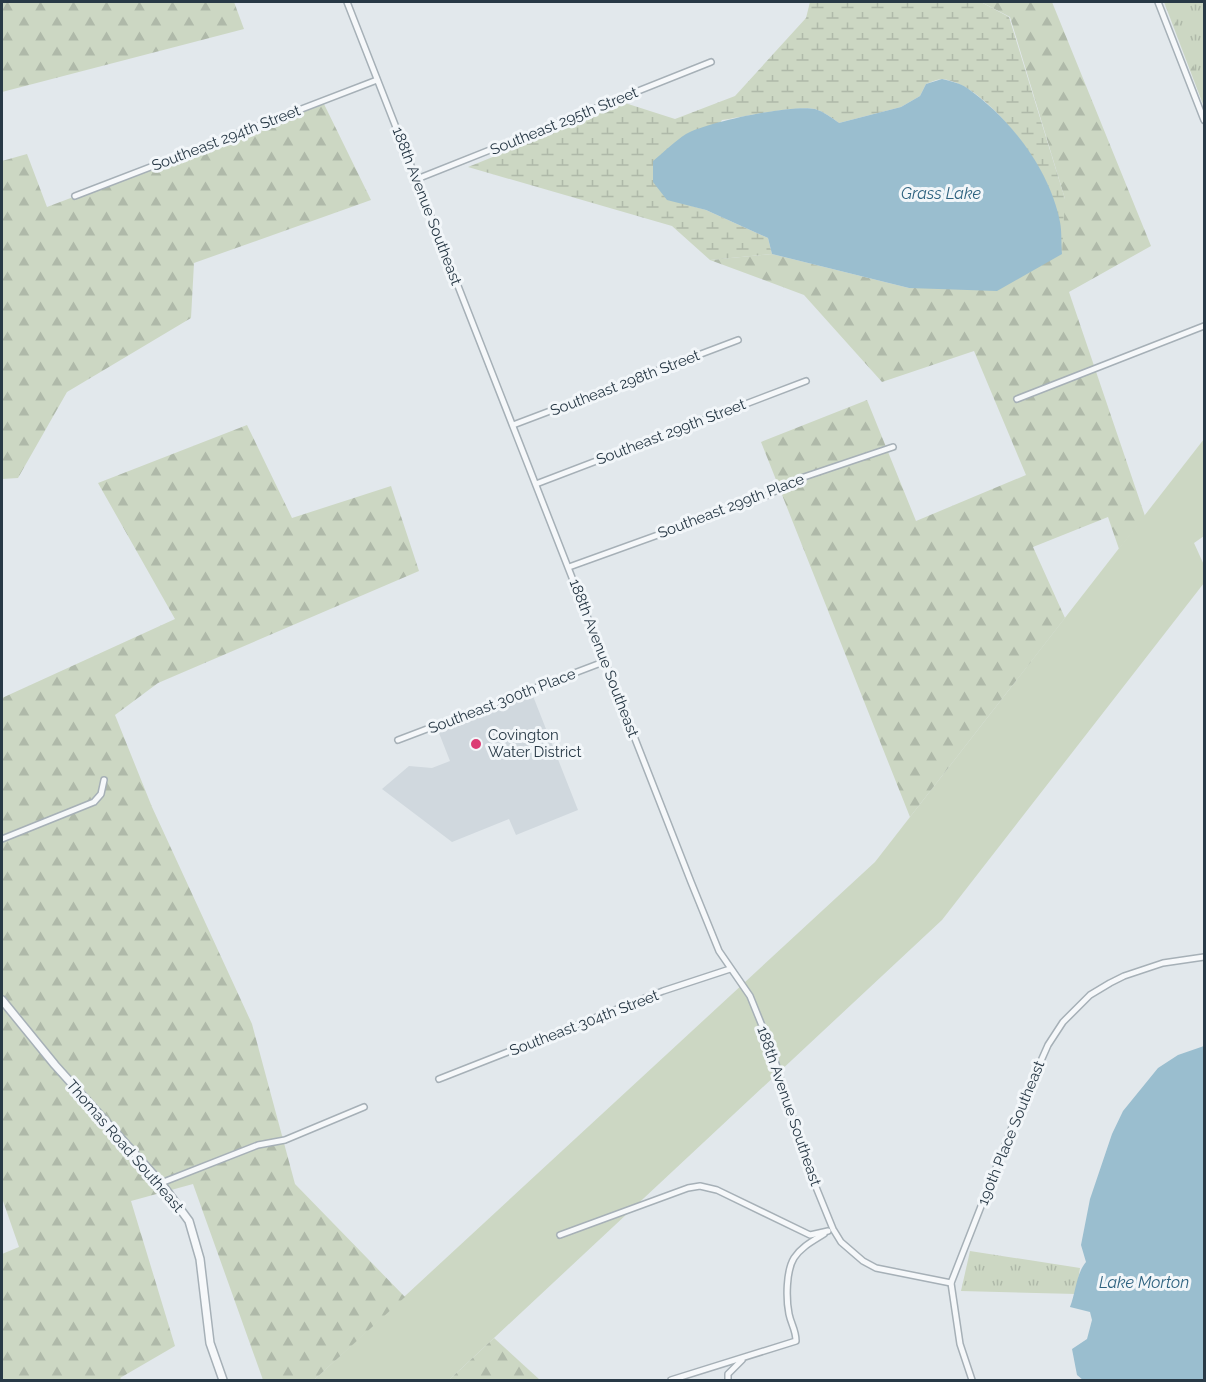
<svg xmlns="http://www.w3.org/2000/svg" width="1206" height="1382" viewBox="0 0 1206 1382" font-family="Raleway,sans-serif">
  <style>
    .built { fill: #d0d8de }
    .grass { fill: #ccd7c3 }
    .forest { fill: url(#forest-firs) }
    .wetland { fill: url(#wetland-marsh) }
    .park { fill: url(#park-tufts) }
    .water { fill: #9abecf }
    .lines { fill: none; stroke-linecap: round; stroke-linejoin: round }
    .minor-casing { stroke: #a6b0b7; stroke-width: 8 }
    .tertiary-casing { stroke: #a6b0b7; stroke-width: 10 }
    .minor { stroke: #f6f8fa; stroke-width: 5 }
    .tertiary { stroke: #f6f8fa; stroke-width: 7 }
    .poi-dot { fill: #dc3c74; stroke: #f2f6f9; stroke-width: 2 }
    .labels { text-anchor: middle; stroke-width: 6; stroke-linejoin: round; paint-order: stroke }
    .street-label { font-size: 15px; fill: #283946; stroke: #f2f6f9 }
    .poi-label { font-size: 15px; fill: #283946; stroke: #f2f6f9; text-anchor: start }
    .water-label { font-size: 16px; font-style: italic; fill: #2e627f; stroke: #f2f6f9 }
  </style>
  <defs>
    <pattern id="forest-firs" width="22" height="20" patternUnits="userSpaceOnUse" patternTransform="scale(1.5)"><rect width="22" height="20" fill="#ccd7c3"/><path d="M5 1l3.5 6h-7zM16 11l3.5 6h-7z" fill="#afb9a9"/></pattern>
    <pattern id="wetland-marsh" width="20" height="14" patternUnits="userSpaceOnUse" patternTransform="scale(1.5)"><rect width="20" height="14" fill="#ccd7c3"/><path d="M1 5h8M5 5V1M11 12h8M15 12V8" fill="none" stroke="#afb9a9"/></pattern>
    <pattern id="park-tufts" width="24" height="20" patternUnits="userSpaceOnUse" patternTransform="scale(1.5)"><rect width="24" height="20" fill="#ccd7c3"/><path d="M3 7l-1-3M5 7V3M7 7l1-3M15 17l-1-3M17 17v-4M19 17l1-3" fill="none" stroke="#afb9a9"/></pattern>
  </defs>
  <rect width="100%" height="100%" fill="#e2e8ec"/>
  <polygon class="built" points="531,691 578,810 516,835 509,819 452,842 382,789 409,766 432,768 450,761 437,728"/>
  <polygon class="grass" points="1204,439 1204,536 1194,543 1204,565 1204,583 942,920 449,1380 314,1380 875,862"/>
  <g class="forest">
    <polygon points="2,2 234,2 244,29 2,92"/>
    <polygon points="981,2 1052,2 1151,246 1069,292 1145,516 1119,549 1108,517 1033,547 1065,618 910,817 761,442 867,400 916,521 1026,475 974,351 882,382 804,295 710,260 772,254 909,288 1065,199 1010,17"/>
    <polygon points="1164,2 1204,2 1204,107"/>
    <polygon points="323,102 371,200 194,263 191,318 67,392 18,478 2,479 2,161 27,154 47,207"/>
    <polygon points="247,425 292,518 391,486 419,571 158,683 115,715 152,807 252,1024 295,1184 405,1297 314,1380 263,1380 193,1184 131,1201 175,1346 120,1378 122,1380 2,1380 2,1254 19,1247 2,1198 2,698 175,619 98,483"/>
    <polygon points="494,1338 540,1380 449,1380"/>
  </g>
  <path class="wetland" d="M810 2H981L1009 17 1065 199 1062 254C1060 231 1058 208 1048 186 1033 151 984 85 943 79 938 79 931 82 926 84L920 96 901 107 839 123C831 117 824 112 815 109 796 105 743 117 722 120L667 199 706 210 768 238 772 254 710 260 672 226 468 167 625 103 675 119 735 96 806 18Z"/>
  <g class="park">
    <polygon points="1169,2 1204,2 1204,93"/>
    <polygon points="970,1251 1080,1268 1076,1294 961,1291"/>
  </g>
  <g class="water">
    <path d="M942 79C950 81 960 83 967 88 1010 118 1050 170 1060 222 1062 232 1061 244 1062 254L997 291 909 288 772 254 768 238 706 210 667 200 653 182V161C664 152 675 141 686 134 707 122 792 104 815 109 824 112 831 117 839 123L901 107 920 96 926 84Z"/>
    <path d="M1204 1046V1380H1083L1077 1375 1072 1349 1087 1339 1092 1320 1090 1312 1070 1307C1076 1292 1076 1274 1086 1262L1081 1245 1090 1199 1112 1134 1123 1111 1158 1068 1178 1055Z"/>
  </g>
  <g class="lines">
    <g class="minor-casing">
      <g id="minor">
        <polyline points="347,2 691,882 719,951 750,996 771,1048 809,1170 833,1229 841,1242 863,1261 876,1268 951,1283"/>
        <polyline points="1158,2 1204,120"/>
        <polyline points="417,179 711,62"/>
        <polyline points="75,196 377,80"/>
        <polyline points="1017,399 1204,326"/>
        <polyline points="513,425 738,340"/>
        <polyline points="536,484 806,381"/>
        <polyline points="569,567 766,496 798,479 893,447"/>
        <polyline points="398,740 606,661"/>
        <polyline points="2,839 94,802 101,794 104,780"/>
        <polyline points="439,1079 663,991 730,969"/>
        <polyline points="161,1183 258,1145 285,1140 364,1107"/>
        <polyline points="560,1235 688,1188 700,1186 717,1190 810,1235 828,1231"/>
        <path d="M671 1380 796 1341C796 1330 791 1324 789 1314 786 1299 786 1271 794 1258 801 1247 813 1241 824 1234"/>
        <polyline points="728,1380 728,1374 742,1360"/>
        <polyline points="972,1380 960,1344 951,1283 1014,1122 1048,1045 1063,1022 1090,995 1110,983 1124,976 1163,963 1204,957"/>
      </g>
    </g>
    <g class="tertiary-casing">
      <polyline id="tertiary" points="2,1000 55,1065 161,1183 189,1221 200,1259 210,1343 223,1380"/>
    </g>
    <use href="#minor" class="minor"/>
    <use href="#tertiary" class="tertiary"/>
  </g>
  <circle class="poi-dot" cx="476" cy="744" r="6"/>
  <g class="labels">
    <g class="street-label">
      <text transform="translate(564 121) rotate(-22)" y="5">Southeast 295th Street</text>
      <text transform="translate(226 138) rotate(-21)" y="5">Southeast 294th Street</text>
      <text transform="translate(427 206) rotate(69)" y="5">188th Avenue Southeast</text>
      <text transform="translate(625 383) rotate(-21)" y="5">Southeast 298th Street</text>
      <text transform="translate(671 432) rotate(-21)" y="5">Southeast 299th Street</text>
      <text transform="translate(731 506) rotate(-21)" y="5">Southeast 299th Place</text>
      <text transform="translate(604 658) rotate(69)" y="5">188th Avenue Southeast</text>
      <text transform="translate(502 701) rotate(-21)" y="5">Southeast 300th Place</text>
      <text transform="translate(584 1023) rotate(-21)" y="5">Southeast 304th Street</text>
      <text transform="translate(789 1106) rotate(71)" y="5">188th Avenue Southeast</text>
      <text transform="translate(1011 1133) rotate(-68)" y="5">190th Place Southeast</text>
      <text transform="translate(125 1146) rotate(49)" y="5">Thomas Road Southeast</text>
    </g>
    <g class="poi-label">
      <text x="488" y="740">Covington<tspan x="488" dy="17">Water District</tspan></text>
    </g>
    <g class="water-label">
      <text x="941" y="199">Grass Lake</text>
      <text x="1144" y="1288">Lake Morton</text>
    </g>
  </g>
  <rect width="1206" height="1382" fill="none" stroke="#283946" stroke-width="6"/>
</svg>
